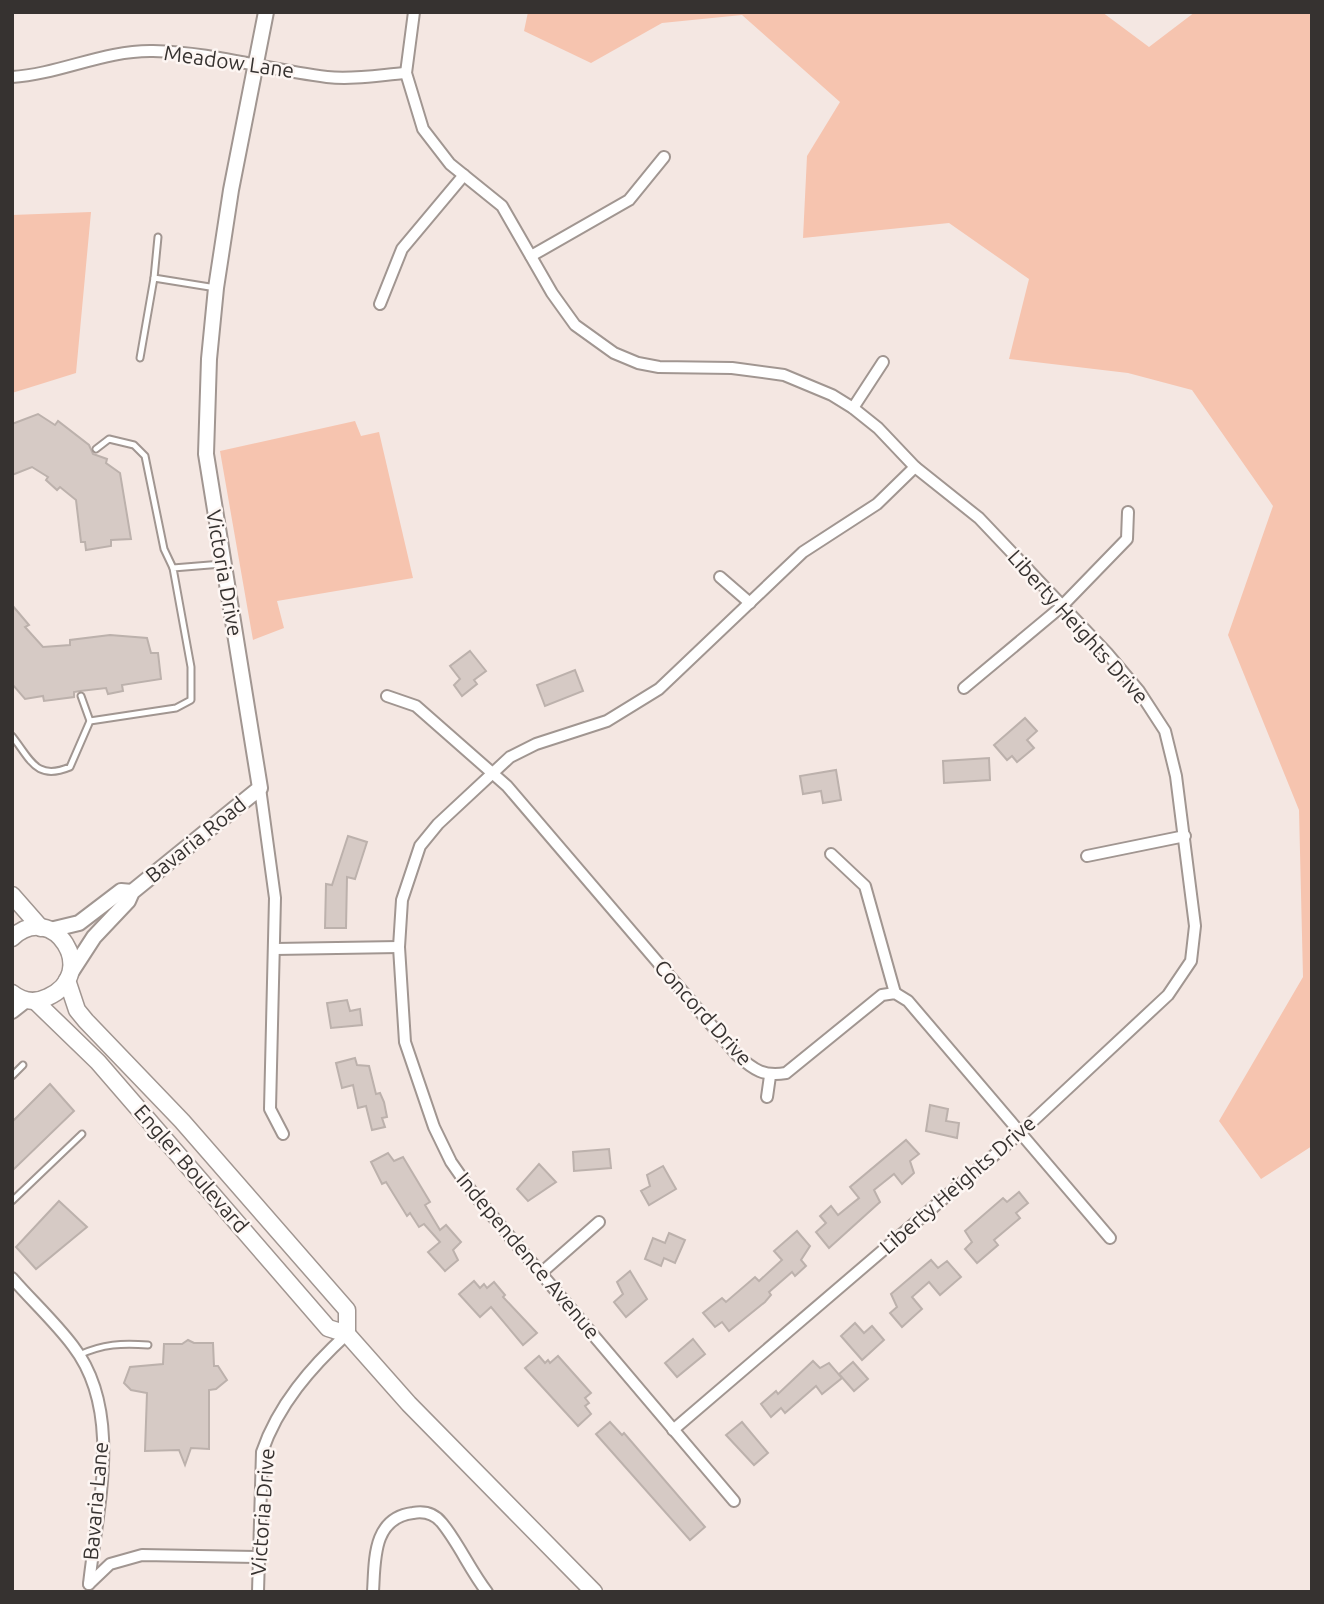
<svg xmlns="http://www.w3.org/2000/svg" width="1324" height="1604" viewBox="0 0 1324 1604" font-family="Ubuntu,sans-serif">
  <style>
    .green { fill: #f6c4af }
    .building { fill: #d6cac5; stroke: #bcb1ac; stroke-width: 2 }
    .lines { fill: none; stroke-linecap: round; stroke-linejoin: round }
    .service-casing { stroke: #a19691; stroke-width: 9 }
    .minor-casing { stroke: #a19691; stroke-width: 14 }
    .tertiary-casing { stroke: #a19691; stroke-width: 18 }
    .secondary-casing { stroke: #a19691; stroke-width: 19 }
    .service { stroke: #fff; stroke-width: 5 }
    .minor { stroke: #fff; stroke-width: 10 }
    .tertiary { stroke: #fff; stroke-width: 14 }
    .secondary { stroke: #fff; stroke-width: 16 }
    .labels { text-anchor: middle; stroke-width: 5; stroke-linejoin: round; paint-order: stroke }
    .street-label { font-size: 21px; fill: #363230; stroke: #fdf6f3 }
  </style>
  <rect width="100%" height="100%" fill="#f4e7e2"/>
  <g class="green">
    <polygon points="528,12 1102,12 1149,47 1195,12 1312,12 1312,1146 1261,1179 1219,1121 1303,977 1299,810 1228,635 1273,506 1192,390 1128,373 1009,359 1029,279 949,223 803,238 807,156 840,102 742,15 662,23 591,63 524,31"/>
    <polygon points="91,212 76,373 12,393 12,215"/>
    <polygon points="355,421 361,436 379,432 413,578 277,601 284,628 253,640 220,451"/>
  </g>
  <g class="building">
    <polygon points="38,414 55,425 58,421 89,445 93,454 107,459 106,463 120,473 131,539 111,540 111,546 86,550 85,542 81,542 76,500 60,487 57,490 46,480 48,477 32,467 12,475 12,424"/>
    <polygon points="12,605 29,625 25,627 43,647 70,645 70,640 110,635 147,638 151,653 158,653 161,679 122,685 123,691 108,694 106,688 80,691 74,692 74,697 44,701 43,696 25,699 12,684"/>
    <polygon points="470,651 486,671 474,680 477,684 462,696 454,685 460,679 450,666"/>
    <polygon points="575,670 583,691 545,706 537,685"/>
    <polygon points="1025,718 1037,731 1027,740 1034,748 1017,762 1012,756 1007,760 994,745"/>
    <polygon points="989,758 990,780 944,783 943,761"/>
    <polygon points="836,770 841,800 823,803 821,791 803,794 800,776"/>
    <polygon points="348,836 367,842 355,879 347,877 346,928 325,928 326,884 332,885"/>
    <polygon points="347,1000 350,1011 360,1009 362,1025 331,1028 327,1003"/>
    <polygon points="355,1058 357,1065 369,1066 376,1094 380,1093 384,1102 387,1117 382,1118 385,1127 372,1130 366,1106 358,1108 353,1085 342,1088 336,1063"/>
    <polygon points="50,1084 74,1111 12,1171 12,1122"/>
    <polygon points="930,1105 948,1109 946,1121 959,1123 957,1138 926,1131"/>
    <polygon points="906,1140 919,1154 910,1161 914,1173 902,1184 894,1174 874,1190 880,1202 829,1248 816,1232 826,1223 820,1216 831,1206 838,1215 859,1198 850,1187"/>
    <polygon points="609,1149 611,1168 574,1171 573,1152"/>
    <polygon points="388,1153 394,1161 403,1157 430,1202 425,1205 440,1230 446,1225 461,1242 453,1250 458,1260 445,1271 428,1252 440,1242 424,1224 419,1227 410,1213 407,1216 386,1182 382,1184 371,1162"/>
    <polygon points="539,1164 556,1182 528,1201 517,1189"/>
    <polygon points="663,1166 676,1189 649,1205 641,1191 650,1186 647,1175"/>
    <polygon points="1019,1192 1028,1203 1016,1213 1020,1218 994,1240 998,1245 977,1263 965,1249 972,1242 965,1231 1003,1198 1007,1202"/>
    <polygon points="59,1201 87,1227 36,1269 16,1247"/>
    <polygon points="797,1231 810,1246 801,1260 806,1266 795,1276 792,1272 769,1292 771,1295 765,1302 729,1331 722,1322 715,1327 703,1313 722,1298 726,1302 755,1277 759,1281 782,1260 774,1251"/>
    <polygon points="669,1233 685,1240 675,1263 664,1258 661,1266 645,1259 653,1238 665,1243"/>
    <polygon points="931,1260 938,1268 947,1261 961,1277 940,1295 929,1282 912,1297 922,1309 902,1327 890,1313 897,1307 891,1294"/>
    <polygon points="630,1271 647,1299 626,1317 614,1302 623,1294 617,1282"/>
    <polygon points="474,1281 480,1288 484,1284 487,1288 494,1282 505,1295 503,1297 537,1333 523,1345 491,1307 480,1317 459,1294"/>
    <polygon points="855,1323 864,1333 872,1326 884,1340 862,1360 841,1336"/>
    <polygon points="693,1339 705,1354 677,1377 665,1363"/>
    <polygon points="188,1340 194,1343 213,1343 214,1366 218,1366 227,1380 216,1389 209,1390 209,1449 191,1448 185,1465 179,1450 145,1451 147,1393 131,1390 124,1383 130,1367 163,1364 164,1344 182,1344"/>
    <polygon points="539,1356 545,1363 548,1360 550,1363 558,1356 591,1393 585,1398 589,1403 585,1406 591,1414 578,1426 525,1368"/>
    <polygon points="813,1361 820,1368 829,1363 842,1378 822,1394 816,1386 785,1413 781,1408 771,1417 761,1404 776,1391 778,1394"/>
    <polygon points="853,1362 868,1379 854,1391 839,1374"/>
    <polygon points="610,1422 622,1435 624,1433 705,1527 690,1540 596,1434"/>
    <polygon points="742,1422 768,1453 754,1465 726,1435"/>
  </g>
  <g class="lines">
    <g class="service-casing">
      <g id="service">
        <polyline points="154,278 158,237"/>
        <polyline points="140,358 154,278 216,288"/>
        <polyline points="96,449 109,439 134,445 145,456 164,549 173,568"/>
        <polyline points="81,696 90,721"/>
        <path d="M12 736C31 760 36 781 70 767L90 721 176 708 191 700V667L173 568 222 564"/>
        <polyline points="12,1076 23,1065"/>
        <polyline points="12,1201 82,1134"/>
        <path d="M79 1355C103 1344 122 1343 148 1345"/>
      </g>
    </g>
    <g class="minor-casing">
      <g id="minor">
        <polyline points="414,12 406,73 423,129 450,164 502,206 552,293 575,325 614,353 638,363 659,367 732,368 784,375 832,395 853,408 878,428 915,467 979,518 1107,653 1139,691 1165,731 1176,776 1195,926 1191,961 1168,995 1020,1133 673,1430"/>
        <path d="M12 77C60 74 104 50 153 51 212 52 268 70 327 77 353 80 380 75 406 73"/>
        <polyline points="531,256 629,200 664,157"/>
        <polyline points="380,304 402,249 464,175"/>
        <polyline points="853,408 883,362"/>
        <polyline points="720,577 750,603"/>
        <polyline points="964,688 1061,607 1127,539 1128,512"/>
        <path d="M387 696 416 706 507 786 737 1055C754 1070 764 1077 786 1073L882 995 895 993 908 1001 1110 1238"/>
        <polyline points="260,788 275,898 270,1109 283,1134"/>
        <polyline points="831,854 865,886 895,993"/>
        <polyline points="1087,856 1185,836"/>
        <polyline points="275,949 399,947"/>
        <polyline points="767,1097 770,1076"/>
        <polyline points="541,1273 599,1222"/>
        <path d="M12 1278C32 1301 55 1322 73 1346 124 1412 97 1509 89 1584"/>
        <polyline points="734,1501 472,1192 451,1162 434,1127 405,1042 399,947 402,900 420,846 438,824 510,757 536,744 607,721 659,689 803,552 877,504 915,467"/>
        <polyline points="89,1584 110,1564 142,1555 259,1557"/>
        <path d="M258 1592 262 1452C278 1405 311 1367 347 1334"/>
        <path d="M373 1592C375 1561 372 1518 413 1513 424 1511 434 1513 442 1523 459 1544 470 1570 487 1592"/>
      </g>
    </g>
    <g class="tertiary-casing">
      <g id="tertiary">
        <polyline points="50,930 79,923 121,891 132,892"/>
        <polyline points="70,974 94,937 128,901 132,892 260,788 206,454 209,359 216,288 231,190 266,12"/>
        <polyline points="12,1011 26,1000"/>
      </g>
    </g>
    <g class="secondary-casing">
      <g id="secondary">
        <polyline points="12,895 41,928"/>
        <path d="M12 938C53 899 101 973 48 997 36 1003 23 1002 12 993"/>
        <polyline points="67,980 77,1010 86,1021 182,1121 347,1310 347,1334"/>
        <polyline points="35,1001 98,1062 328,1328 347,1334 409,1404 594,1592"/>
      </g>
    </g>
    <use href="#service" class="service"/>
    <use href="#minor" class="minor"/>
    <use href="#tertiary" class="tertiary"/>
    <use href="#secondary" class="secondary"/>
  </g>
  <g class="labels">
    <g class="street-label">
      <text transform="translate(229 62) rotate(8)" y="7">Meadow Lane</text>
      <text transform="translate(224 573) rotate(80)" y="7">Victoria Drive</text>
      <text transform="translate(1078 627) rotate(48)" y="7">Liberty Heights Drive</text>
      <text transform="translate(196 840) rotate(-39)" y="7">Bavaria Road</text>
      <text transform="translate(703 1013) rotate(48)" y="7">Concord Drive</text>
      <text transform="translate(191 1169) rotate(49)" y="7">Engler Boulevard</text>
      <text transform="translate(958 1185) rotate(-41)" y="7">Liberty Heights Drive</text>
      <text transform="translate(528 1256) rotate(50)" y="7">Independence Avenue</text>
      <text transform="translate(96 1501) rotate(-85)" y="7">Bavaria Lane</text>
      <text transform="translate(263 1512) rotate(-86)" y="7">Victoria Drive</text>
    </g>
  </g>
  <rect width="1324" height="1604" fill="none" stroke="#363230" stroke-width="28"/>
</svg>
